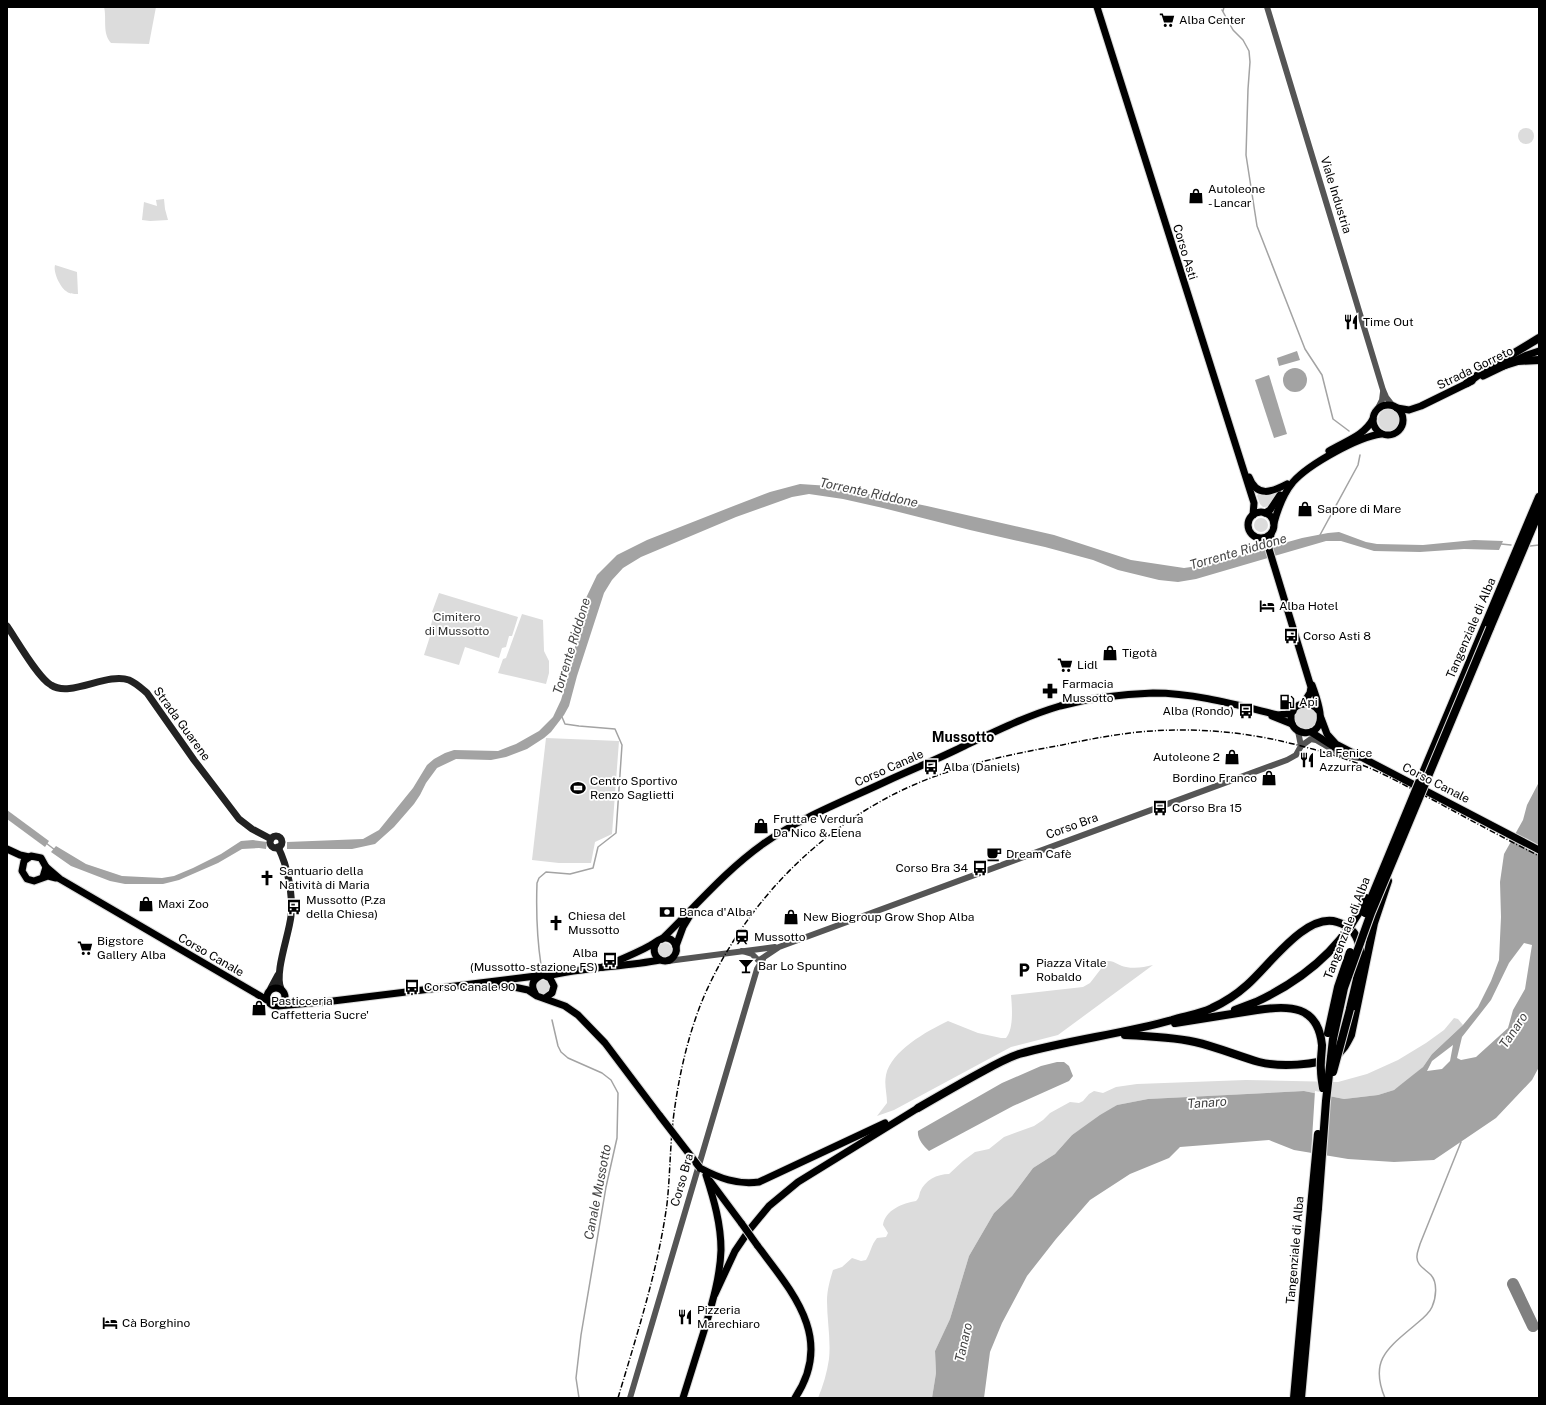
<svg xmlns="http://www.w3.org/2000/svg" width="1546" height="1405" viewBox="0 0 1546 1405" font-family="'Public Sans',sans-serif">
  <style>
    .green { fill: #dcdcdc }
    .water { fill: #a3a3a3; fill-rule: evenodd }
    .pier { fill: #fff }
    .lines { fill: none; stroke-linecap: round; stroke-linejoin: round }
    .stream { stroke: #a3a3a3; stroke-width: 1.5 }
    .taxiway { stroke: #808080; stroke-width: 12 }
    .primary-casing { stroke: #dbdbdb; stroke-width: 9 }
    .trunk-casing { stroke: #dbdbdb; stroke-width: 10 }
    .tertiary { stroke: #555; stroke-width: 6 }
    .secondary { stroke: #222; stroke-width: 7 }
    .primary { stroke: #000; stroke-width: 7 }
    .trunk { stroke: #000; stroke-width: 8 }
    .rail { stroke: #000; stroke-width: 1.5; stroke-dasharray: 6 2 1 2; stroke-linecap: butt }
    .primary-bridge-casing { stroke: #dbdbdb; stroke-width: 9; stroke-linecap: butt }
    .trunk-bridge-casing { stroke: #dbdbdb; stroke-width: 10; stroke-linecap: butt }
    .primary-bridge { stroke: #000; stroke-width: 7 }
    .trunk-bridge { stroke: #000; stroke-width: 8 }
    .labels { text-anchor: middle; stroke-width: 3.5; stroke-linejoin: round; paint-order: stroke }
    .poi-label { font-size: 12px; fill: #000; stroke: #fff; text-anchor: start }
    .street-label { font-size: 12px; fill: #000; stroke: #fff }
    .park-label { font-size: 12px; fill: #333; stroke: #fff }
    .water-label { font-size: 13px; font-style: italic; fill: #444; stroke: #fff }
    .quarter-label { font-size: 14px; font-weight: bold; fill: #000; stroke: #fff }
  </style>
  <rect width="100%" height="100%" fill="#fff"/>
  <g class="green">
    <path d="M104 7H156L149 44 111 43C102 33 107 19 104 7Z"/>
    <circle cx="1526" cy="136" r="8"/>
    <polygon points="164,199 165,209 168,220 150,221 142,220 144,202 157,206 156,200"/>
    <path d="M55 265 77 272 78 294C74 294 69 294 66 291 60 287 53 272 55 265Z"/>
    <circle cx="1389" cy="420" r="11"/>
    <path d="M1280 490C1276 497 1272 508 1263 507L1260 504 1257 496 1259 492Z"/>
    <circle cx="1261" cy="525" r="7"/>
    <polygon points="439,593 518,617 512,636 509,636 506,647 502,648 499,658 465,647 459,665 424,655 433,627 431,625 434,613 432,612"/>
    <polygon points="522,614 543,620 544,651 549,661 549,673 546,684 498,673 503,659 506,658"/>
    <circle cx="1306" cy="718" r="12"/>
    <polygon points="546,738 619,741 612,834 595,842 591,863 559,863 532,860"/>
    <circle cx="665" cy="950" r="7"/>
    <path d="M1107 961C1114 960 1119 966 1126 967 1136 969 1144 967 1153 965L1058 1035 1011 1047 894 1110 877 1116 887 1103C887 1093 884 1085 886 1075 891 1051 927 1031 948 1021L978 1033 1001 1038H1006C1014 1029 1012 1006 1011 995L1083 987 1090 983Z"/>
    <circle cx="543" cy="987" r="7"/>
    <path d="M1454 1018 1458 1019 1463 1025 1432 1054 1423 1067 1407 1081 1394 1090 1378 1095 1344 1099 1304 1091 1148 1099 1117 1105 1072 1135 1055 1154 1033 1168 1012 1196 994 1213 969 1256 950 1319 935 1351 936 1373 932 1398H818C823 1386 827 1373 829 1359 831 1340 827 1320 827 1301 827 1290 830 1280 833 1270L842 1267 852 1258 861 1261 866 1260C871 1252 871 1245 877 1238L886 1237 888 1233 883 1225C885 1210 903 1203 916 1201 919 1198 919 1196 920 1192 925 1180 937 1174 949 1174L963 1161 975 1152 989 1149 1004 1137 1034 1126 1043 1120 1050 1113 1070 1102 1079 1103 1083 1101 1089 1094 1094 1091 1103 1093 1116 1087 1137 1084 1246 1080 1338 1082 1367 1074 1398 1060 1426 1043 1444 1030Z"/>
  </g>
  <g class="water">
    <polygon points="1297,351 1300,360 1279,366 1277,358"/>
    <circle cx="1295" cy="380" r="12"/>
    <polygon points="1269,375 1287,434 1274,438 1255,380"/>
    <polygon points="800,484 830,486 927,506 1054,535 1131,560 1184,568 1205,565 1302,538 1328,533 1339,532 1366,542 1377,544 1423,545 1474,540 1503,541 1499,550 1464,549 1420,552 1374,551 1341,541 1326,541 1196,579 1178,582 1159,580 1118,570 1093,560 1045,547 970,530 883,508 843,499 809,494 792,497 736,517 641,557 623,568 612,580 604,593 577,676 569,706 564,715 551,732 544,738 527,749 506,757 491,760 456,759 437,768 426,783 420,795 414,804 394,827 375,844 352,849 287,849 287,842 363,839 379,830 413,788 427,765 434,759 445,753 454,750 498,751 516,744 539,731 553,717 561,700 570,669 586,598 597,575 617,555 647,540 731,507 770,492"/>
    <path d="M1539 782V1067L1532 1080 1496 1118 1434 1160 1394 1162 1348 1159 1294 1150 1269 1140 1180 1147 1169 1158 1130 1174 1090 1200 1056 1239 1027 1276 1002 1323 990 1352 984 1398H932L936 1373 935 1351 950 1319 969 1256 994 1213 1012 1196 1033 1168 1055 1154 1072 1135 1100 1115 1117 1105 1148 1099 1304 1091 1344 1099 1378 1095 1394 1090 1423 1067 1432 1054 1463 1025 1478 1007 1491 981 1499 960 1501 917 1500 882 1504 854 1523 820 1527 805ZM1524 943 1532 945 1525 989 1513 1010 1508 1028 1476 1057 1461 1060 1457 1058 1462 1037 1491 1000 1509 963ZM1453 1045 1450 1061 1442 1069 1427 1071 1432 1061Z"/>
    <polygon points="7,810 49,841 45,847 7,819"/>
    <polygon points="253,840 267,842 266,849 259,848 242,849 218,863 179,880 163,884 125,884 110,881 71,866 51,852 56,846 86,864 122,876 162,878 174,876 193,868 221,854 241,841"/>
    <path d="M1057 1062H1064L1069 1066 1073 1076 1069 1081 1013 1106 929 1151C923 1146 917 1138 918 1131L1002 1083 1041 1066Z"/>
  </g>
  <polygon class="pier" points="1315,1091 1331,1094 1325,1157 1311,1155"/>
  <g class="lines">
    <g class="stream">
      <polyline points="1222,10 1233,30 1243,40 1249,51 1250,62 1248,89 1246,155 1257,226 1305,349 1322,375 1333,419 1349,431"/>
      <polyline points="1223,11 1224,7"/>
      <polyline points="1320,535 1358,465 1360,455"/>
      <polyline points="1501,544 1511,545"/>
      <polyline points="1530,546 1539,545"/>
      <polyline points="46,843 55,850"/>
      <path d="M541 965C537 938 536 911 537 883L539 878 546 872 570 874 593 868 598 847 616 833 622 745 615 729 579 726 565 724 562 717"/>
      <polyline points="552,1020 558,1046 561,1052 568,1058 602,1073 611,1080 618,1093 617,1138 606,1187 581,1335 576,1378 579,1398"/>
      <path d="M1385 1398C1369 1360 1388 1348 1415 1325 1421 1320 1429 1314 1432 1307 1436 1298 1438 1283 1431 1275 1425 1269 1416 1265 1417 1256 1417 1252 1419 1248 1420 1244L1461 1142"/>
    </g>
    <polyline class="taxiway" points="1513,1284 1533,1326"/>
    <g class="primary-casing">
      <g id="primary">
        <polyline points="1097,7 1254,503 1253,515"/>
        <polyline points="1483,376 1527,355 1539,351"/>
        <circle cx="1388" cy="420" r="15"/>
        <polyline points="1397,408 1409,410 1421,406 1472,381"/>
        <path d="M1329 451C1345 441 1364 436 1373 419"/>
        <path d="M1249 477C1257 498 1272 492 1287 484"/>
        <circle cx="1261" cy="525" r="13"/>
        <polyline points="1265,513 1270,510 1280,495"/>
        <path d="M1274 523C1278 508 1283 494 1293 482 1309 464 1358 437 1381 434"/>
        <polyline points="1271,534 1269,549 1311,687 1310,693 1303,704"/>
        <path d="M1312 685C1315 693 1322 712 1320 721 1317 738 1292 736 1291 719 1290 702 1311 699 1319 711"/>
        <polyline points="1272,716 1292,724"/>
        <polyline points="1321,718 1327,734 1336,744 1539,850"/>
        <polyline points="1311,732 1336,748"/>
        <polyline points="7,849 20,855 29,857"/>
        <polyline points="46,867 60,879 267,1000"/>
        <polyline points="43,877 46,867 41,858 31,856 24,861 22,871 27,879 34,881 48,876 56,878"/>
        <path d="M662 939C695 907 725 871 763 844 801 817 847 800 889 780 913 769 938 759 962 747 994 732 1026 716 1060 706 1090 698 1123 694 1153 693 1196 693 1237 705 1278 715L1286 714 1293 711"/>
        <polyline points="676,946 683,927 692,912"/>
        <path d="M603 967C619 960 635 954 651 945 655 943 660 938 665 938 669 938 673 940 675 944 677 948 677 952 674 956 666 968 647 956 657 942"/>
        <path d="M547 976C584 967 623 967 660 960"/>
        <polyline points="485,985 514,987 528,990 537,996 565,1006 578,1015 605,1043 660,1116"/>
        <circle cx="276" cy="997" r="9"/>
        <path d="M535 993C531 986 532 980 540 976"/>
        <polyline points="278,1006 333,1001 544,975 550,978 554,986 552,993 545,998"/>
        <path d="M700 1168C719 1178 737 1185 759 1182L885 1123"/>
        <polyline points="710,1181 742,1224"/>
        <path d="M757 1245C792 1292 835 1338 795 1398"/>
        <polyline points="715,1294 735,1251 750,1229 769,1206 798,1182 918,1108"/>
        <path d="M683 1398C690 1375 697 1353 704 1331 712 1304 720 1278 721 1250 721 1224 714 1200 706 1175"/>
      </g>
    </g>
    <g class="trunk-casing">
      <g id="trunk">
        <polyline points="1502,366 1518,361 1539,360"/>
        <polyline points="1467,383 1478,375 1539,338"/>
        <polyline points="1490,628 1539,512"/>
        <polyline points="1420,780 1539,497"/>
        <polyline points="1235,1010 1256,1002"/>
        <polyline points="1175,1023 1257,1010"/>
        <path d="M1125 1035C1149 1036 1172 1037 1195 1042 1217 1047 1238 1056 1259 1062 1278 1067 1317 1066 1335 1056 1343 1051 1347 1043 1351 1035L1374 923 1388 881"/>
        <path d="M918 1108C937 1097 956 1086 976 1075 989 1068 1004 1059 1019 1054 1069 1040 1122 1034 1172 1020 1185 1016 1200 1014 1212 1008 1225 1002 1237 994 1247 985 1269 966 1306 912 1337 922 1376 933 1355 982 1350 1009"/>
        <polyline points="1294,1398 1311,1207"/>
        <polyline points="1301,1398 1318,1208"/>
      </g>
    </g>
    <g class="tertiary">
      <polyline points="1267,7 1383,390 1386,397 1393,406"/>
      <polyline points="1377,410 1382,400 1383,392"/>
      <polyline points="1298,731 1301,746"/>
      <polyline points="742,951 752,954 758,960 761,959 779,947 1287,760 1296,755 1301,746 1311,739 1316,740 1340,754 1359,758"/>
      <polyline points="668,961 775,947"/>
      <polyline points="630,1398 757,969 763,959"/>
    </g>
    <g class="secondary">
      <path d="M7 626C16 639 38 678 51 685 70 698 107 672 129 680 136 683 141 688 147 693L194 760 239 819 252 829 271 839"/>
      <circle cx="276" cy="842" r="6"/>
      <path d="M278 847C288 867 293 894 291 916 289 935 274 973 281 989"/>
      <polyline points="271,988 278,975"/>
    </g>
    <use href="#primary" class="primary"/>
    <use href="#trunk" class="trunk"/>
    <path class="rail" d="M618 1398C637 1334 658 1270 667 1204 670 1176 670 1149 673 1121 678 1079 688 1033 705 994 748 897 830 817 928 779 972 762 1017 753 1062 745 1085 740 1107 736 1130 733 1180 727 1232 730 1281 741 1310 748 1340 756 1367 767 1391 777 1413 790 1435 801 1470 820 1504 838 1539 856"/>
    <g class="primary-bridge-casing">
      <g id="primary-bridge">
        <polyline points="660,1116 700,1168"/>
        <polyline points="742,1224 757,1245"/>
      </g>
    </g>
    <g class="trunk-bridge-casing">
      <g id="trunk-bridge">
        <polyline points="1365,913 1420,780"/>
        <path d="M1256 1002C1303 980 1344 947 1366 898"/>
        <path d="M1257 1010C1289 1005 1318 1005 1322 1045 1322 1053 1320 1061 1321 1070 1321 1076 1322 1082 1323 1088"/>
        <polyline points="1328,1033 1338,987 1350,952"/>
        <polyline points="1333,1072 1350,1009"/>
        <polyline points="1311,1207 1318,1134"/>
        <polyline points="1318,1208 1326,1101 1333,1039 1344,988 1371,913 1490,628"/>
      </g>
    </g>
    <use href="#primary-bridge" class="primary-bridge"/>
    <use href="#trunk-bridge" class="trunk-bridge"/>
  </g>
  <defs>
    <g id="supermarket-bare" transform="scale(1.2)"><path d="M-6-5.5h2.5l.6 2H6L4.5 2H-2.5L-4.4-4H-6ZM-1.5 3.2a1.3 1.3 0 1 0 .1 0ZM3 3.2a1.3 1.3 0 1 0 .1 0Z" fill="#000" stroke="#fff" stroke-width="2.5" paint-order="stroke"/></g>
    <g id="shop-bare" transform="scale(1.2)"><path d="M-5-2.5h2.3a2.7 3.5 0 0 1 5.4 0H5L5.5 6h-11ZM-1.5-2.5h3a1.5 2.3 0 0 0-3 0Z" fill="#000" stroke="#fff" stroke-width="2.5" paint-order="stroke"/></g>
    <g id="restaurant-bare" transform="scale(1.2)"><path d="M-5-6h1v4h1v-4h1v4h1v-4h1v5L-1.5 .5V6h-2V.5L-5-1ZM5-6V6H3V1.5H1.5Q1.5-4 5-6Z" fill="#000" stroke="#fff" stroke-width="2.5" paint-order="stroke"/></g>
    <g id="hotel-bare" transform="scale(1.2)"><path d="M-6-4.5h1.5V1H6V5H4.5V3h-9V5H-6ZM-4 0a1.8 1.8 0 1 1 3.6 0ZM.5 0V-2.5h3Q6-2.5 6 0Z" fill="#000" stroke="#fff" stroke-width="2.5" paint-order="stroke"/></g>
    <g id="bus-bare" transform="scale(1.2)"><path d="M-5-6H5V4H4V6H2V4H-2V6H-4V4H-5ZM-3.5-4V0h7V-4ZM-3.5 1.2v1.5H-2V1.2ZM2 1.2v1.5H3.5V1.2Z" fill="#000" stroke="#fff" stroke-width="2.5" paint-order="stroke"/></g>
    <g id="pharmacy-bare" transform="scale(1.2)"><path d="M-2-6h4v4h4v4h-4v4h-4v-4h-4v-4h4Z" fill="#000" stroke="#fff" stroke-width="2.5" paint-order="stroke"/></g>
    <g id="fuel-bare" transform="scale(1.2)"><path d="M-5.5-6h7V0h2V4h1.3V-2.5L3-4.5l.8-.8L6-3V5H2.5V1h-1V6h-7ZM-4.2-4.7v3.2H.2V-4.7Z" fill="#000" stroke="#fff" stroke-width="2.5" paint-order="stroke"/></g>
    <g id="stadium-bare" transform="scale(1.2)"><path d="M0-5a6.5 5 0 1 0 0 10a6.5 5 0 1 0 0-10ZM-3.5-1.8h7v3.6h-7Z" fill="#000" stroke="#fff" stroke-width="2.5" paint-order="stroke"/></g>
    <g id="cafe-bare" transform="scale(1.2)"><path d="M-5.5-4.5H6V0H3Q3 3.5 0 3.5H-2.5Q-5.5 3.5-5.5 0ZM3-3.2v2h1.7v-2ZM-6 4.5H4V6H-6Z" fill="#000" stroke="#fff" stroke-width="2.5" paint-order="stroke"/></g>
    <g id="church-bare" transform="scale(1.2)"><path d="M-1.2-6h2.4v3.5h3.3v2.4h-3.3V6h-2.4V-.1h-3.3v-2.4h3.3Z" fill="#000" stroke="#fff" stroke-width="2.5" paint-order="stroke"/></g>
    <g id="bank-bare" transform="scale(1.2)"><path d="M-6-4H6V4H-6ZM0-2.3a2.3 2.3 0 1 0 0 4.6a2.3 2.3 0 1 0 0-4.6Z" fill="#000" stroke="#fff" stroke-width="2.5" paint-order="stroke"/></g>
    <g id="station-bare" transform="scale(1.2)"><path d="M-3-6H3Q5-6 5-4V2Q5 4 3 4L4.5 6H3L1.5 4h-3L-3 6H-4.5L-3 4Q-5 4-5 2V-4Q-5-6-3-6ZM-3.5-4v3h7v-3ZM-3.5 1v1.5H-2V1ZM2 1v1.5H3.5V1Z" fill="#000" stroke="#fff" stroke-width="2.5" paint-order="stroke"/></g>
    <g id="bar-bare" transform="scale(1.2)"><path d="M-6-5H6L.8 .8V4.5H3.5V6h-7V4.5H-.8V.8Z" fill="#000" stroke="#fff" stroke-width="2.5" paint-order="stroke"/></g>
    <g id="parking-bare" transform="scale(1.2)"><path d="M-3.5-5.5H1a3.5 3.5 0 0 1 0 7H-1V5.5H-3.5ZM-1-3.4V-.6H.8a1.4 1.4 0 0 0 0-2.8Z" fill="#000" stroke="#fff" stroke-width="2.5" paint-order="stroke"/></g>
  </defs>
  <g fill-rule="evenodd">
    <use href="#supermarket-bare" x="1167" y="20"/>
    <use href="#shop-bare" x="1196" y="196"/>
    <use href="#restaurant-bare" x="1351" y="322"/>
    <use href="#shop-bare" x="1305" y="509"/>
    <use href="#hotel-bare" x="1267" y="606"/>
    <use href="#bus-bare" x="1291" y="636"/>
    <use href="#shop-bare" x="1110" y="653"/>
    <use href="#supermarket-bare" x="1065" y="665"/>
    <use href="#pharmacy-bare" x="1050" y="691"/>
    <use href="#fuel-bare" x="1287" y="702"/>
    <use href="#bus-bare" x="1246" y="711"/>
    <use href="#shop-bare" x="1232" y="757"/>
    <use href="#restaurant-bare" x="1307" y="760"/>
    <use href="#bus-bare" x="931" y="767"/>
    <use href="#shop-bare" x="1269" y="778"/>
    <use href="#stadium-bare" x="578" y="788"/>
    <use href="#bus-bare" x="1160" y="808"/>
    <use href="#shop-bare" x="761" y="826"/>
    <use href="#cafe-bare" x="994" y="854"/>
    <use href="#bus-bare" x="980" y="868"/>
    <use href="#church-bare" x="267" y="878"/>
    <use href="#shop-bare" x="146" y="904"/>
    <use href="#bus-bare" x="294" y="907"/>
    <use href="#bank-bare" x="667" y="912"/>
    <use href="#shop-bare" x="791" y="917"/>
    <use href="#church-bare" x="556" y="923"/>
    <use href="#station-bare" x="742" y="937"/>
    <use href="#supermarket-bare" x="85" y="948"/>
    <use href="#bus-bare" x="610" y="960"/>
    <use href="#bar-bare" x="746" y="966"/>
    <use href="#parking-bare" x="1024" y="970"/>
    <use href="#bus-bare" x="412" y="987"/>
    <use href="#shop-bare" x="259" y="1008"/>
    <use href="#restaurant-bare" x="685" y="1317"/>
    <use href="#hotel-bare" x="110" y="1323"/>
  </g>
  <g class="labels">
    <g class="poi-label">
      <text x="1179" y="24">Alba Center</text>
      <text x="1208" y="193">Autoleone<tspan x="1208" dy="14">- Lancar</tspan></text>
      <text x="1363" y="326">Time Out</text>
      <text x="1317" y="513">Sapore di Mare</text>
      <text x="1279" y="610">Alba Hotel</text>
      <text x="1303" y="640">Corso Asti 8</text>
      <text x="1122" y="657">Tigotà</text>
      <text x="1077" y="669">Lidl</text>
      <text x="1062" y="688">Farmacia<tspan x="1062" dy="14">Mussotto</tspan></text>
      <text x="1299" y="706">Api</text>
      <text x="1234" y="715" text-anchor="end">Alba (Rondo)</text>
      <text x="1319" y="757">La Fenice<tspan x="1319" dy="14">Azzurra</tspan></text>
      <text x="1220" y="761" text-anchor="end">Autoleone 2</text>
      <text x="943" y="771">Alba (Daniels)</text>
      <text x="1257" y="782" text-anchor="end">Bordino Franco</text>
      <text x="590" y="785">Centro Sportivo<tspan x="590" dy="14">Renzo Saglietti</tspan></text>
      <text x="1172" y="812">Corso Bra 15</text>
      <text x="773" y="823">Frutta e Verdura<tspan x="773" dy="14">Da Nico &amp; Elena</tspan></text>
      <text x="1006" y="858">Dream Cafè</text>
      <text x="968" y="872" text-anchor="end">Corso Bra 34</text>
      <text x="279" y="875">Santuario della<tspan x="279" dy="14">Natività di Maria</tspan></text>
      <text x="306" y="904">Mussotto (P.za<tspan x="306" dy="14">della Chiesa)</tspan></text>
      <text x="158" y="908">Maxi Zoo</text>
      <text x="679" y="916">Banca d'Alba</text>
      <text x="568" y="920">Chiesa del<tspan x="568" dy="14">Mussotto</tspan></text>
      <text x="803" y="921">New Biogroup Grow Shop Alba</text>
      <text x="754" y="941">Mussotto</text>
      <text x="97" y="945">Bigstore<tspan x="97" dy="14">Gallery Alba</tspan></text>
      <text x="598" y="957" text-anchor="end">Alba<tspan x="598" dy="14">(Mussotto-stazione FS)</tspan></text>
      <text x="1036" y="967">Piazza Vitale<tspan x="1036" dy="14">Robaldo</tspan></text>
      <text x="758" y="970">Bar Lo Spuntino</text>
      <text x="424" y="991">Corso Canale 90</text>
      <text x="271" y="1005">Pasticceria<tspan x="271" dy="14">Caffetteria Sucre'</tspan></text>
      <text x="697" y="1314">Pizzeria<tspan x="697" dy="14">Marechiaro</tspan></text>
      <text x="122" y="1327">Cà Borghino</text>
    </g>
    <g class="street-label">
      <text transform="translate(1336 195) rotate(73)" y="4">Viale Industria</text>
      <text transform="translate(1185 252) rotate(73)" y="4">Corso Asti</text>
      <text transform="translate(1475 368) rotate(-26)" y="4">Strada Gorreto</text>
      <text transform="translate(1471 628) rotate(-67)" y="4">Tangenziale di Alba</text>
      <text transform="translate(182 724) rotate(54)" y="4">Strada Guarene</text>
      <text transform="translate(889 768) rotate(-24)" y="4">Corso Canale</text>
      <text transform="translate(1436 783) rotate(27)" y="4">Corso Canale</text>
      <text transform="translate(1072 826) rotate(-20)" y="4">Corso Bra</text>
      <text transform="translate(1347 928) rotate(-69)" y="4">Tangenziale di Alba</text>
      <text transform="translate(211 955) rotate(30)" y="4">Corso Canale</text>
      <text transform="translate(682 1180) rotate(-74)" y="4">Corso Bra</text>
      <text transform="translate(1295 1250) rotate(-85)" y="4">Tangenziale di Alba</text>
    </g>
    <g class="park-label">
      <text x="457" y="621">Cimitero<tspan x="457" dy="14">di Mussotto</tspan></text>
    </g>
    <g class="water-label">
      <text transform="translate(869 492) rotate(12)" y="5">Torrente Riddone</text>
      <text transform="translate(1238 551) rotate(-16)" y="5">Torrente Riddone</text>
      <text transform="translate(571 646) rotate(-73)" y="5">Torrente Riddone</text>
      <text transform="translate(1513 1030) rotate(-56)" y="5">Tanaro</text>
      <text transform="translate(1207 1102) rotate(-4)" y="5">Tanaro</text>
      <text transform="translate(597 1192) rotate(-79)" y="5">Canale Mussotto</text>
      <text transform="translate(963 1342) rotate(-77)" y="5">Tanaro</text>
    </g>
    <g class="quarter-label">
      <text x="963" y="742">Mussotto</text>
    </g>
  </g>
  <rect width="1546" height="1405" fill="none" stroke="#000000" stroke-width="16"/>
</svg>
